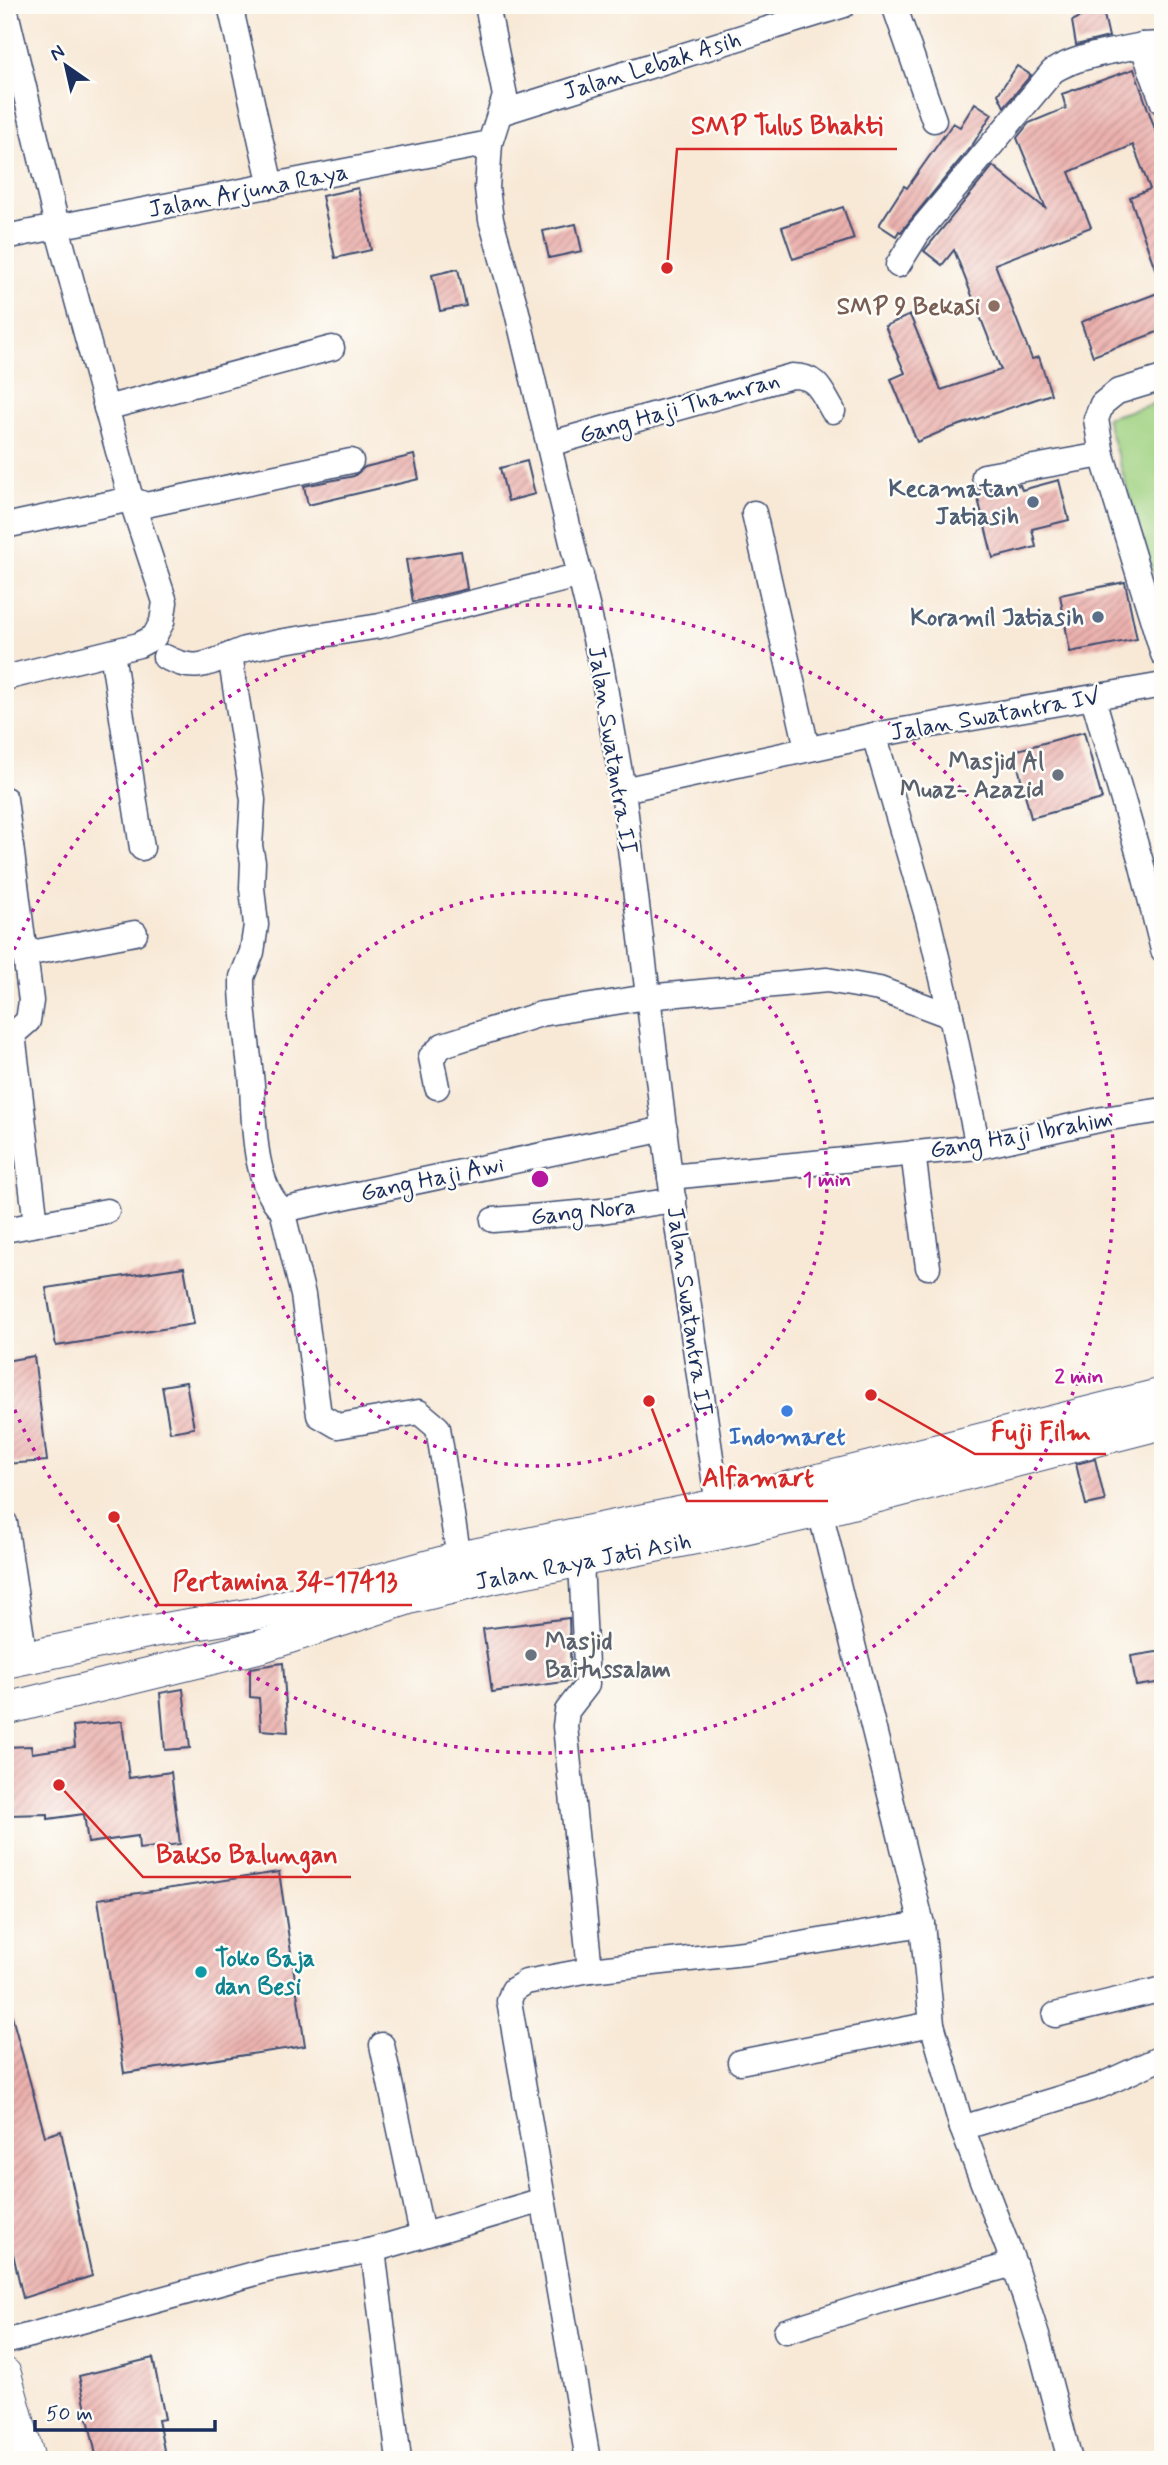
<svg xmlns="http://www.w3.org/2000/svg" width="1168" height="2465" viewBox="0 0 1168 2465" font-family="Mynerve,sans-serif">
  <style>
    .garden { fill: #a0d282; stroke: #5e8070; stroke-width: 2 }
    .building { fill: url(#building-hatch) }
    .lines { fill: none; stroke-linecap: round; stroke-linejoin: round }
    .minor-casing { stroke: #3c4b70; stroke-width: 27 }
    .major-casing { stroke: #3c4b70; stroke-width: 34 }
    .minor { stroke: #fff; stroke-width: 24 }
    .major { stroke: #fff; stroke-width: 32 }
    .ring { fill: none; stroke: #b5179e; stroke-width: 3.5; stroke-dasharray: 3.5 7 }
    .education-dot { fill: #8d6e63; stroke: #fdfcf7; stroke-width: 2.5 }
    .service-dot { fill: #5c6f8a; stroke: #fdfcf7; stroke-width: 2.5 }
    .worship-dot { fill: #6b7280; stroke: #fdfcf7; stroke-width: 2.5 }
    .shop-dot { fill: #3f7fe0; stroke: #fdfcf7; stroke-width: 2.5 }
    .culture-dot { fill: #0f9aa8; stroke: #fdfcf7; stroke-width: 2.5 }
    .labels { text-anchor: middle; stroke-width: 5; stroke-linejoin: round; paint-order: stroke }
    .street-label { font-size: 24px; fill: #1b2f5e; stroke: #fdfcf7 }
    .education-label { font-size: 24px; font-weight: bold; fill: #785e54; stroke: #fdfcf7; text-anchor: end }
    .service-label { font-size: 24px; font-weight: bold; fill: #4e5e75; stroke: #fdfcf7; text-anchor: end }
    .worship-label { font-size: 24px; font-weight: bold; fill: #5b616d; stroke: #fdfcf7; text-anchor: end }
    .shop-label { font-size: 24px; font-weight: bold; fill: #366cbe; stroke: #fdfcf7 }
    .culture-label { font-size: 24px; font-weight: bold; fill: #0d838f; stroke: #fdfcf7; text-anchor: start }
    .centre { fill: #b5179e; stroke: #fdfcf7; stroke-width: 3.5 }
    .ring-label { font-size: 21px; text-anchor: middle; font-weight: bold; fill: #b5179e; stroke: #fdfcf7; stroke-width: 5; stroke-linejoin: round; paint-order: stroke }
    .leader { fill: none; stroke: #d62828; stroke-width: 2.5 }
    .callout-dot { fill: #d62828; stroke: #fdfcf7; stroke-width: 2.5 }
    .callout-label { font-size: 26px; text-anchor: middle; font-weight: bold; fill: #d62828; stroke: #fdfcf7; stroke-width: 5; stroke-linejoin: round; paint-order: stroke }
  </style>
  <defs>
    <pattern id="building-hatch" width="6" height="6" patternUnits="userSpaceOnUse" patternTransform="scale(1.75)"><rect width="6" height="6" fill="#ecb1ad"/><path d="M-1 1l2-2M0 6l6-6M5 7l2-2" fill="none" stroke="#be9090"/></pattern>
  </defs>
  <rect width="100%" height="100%" fill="#fdfcf7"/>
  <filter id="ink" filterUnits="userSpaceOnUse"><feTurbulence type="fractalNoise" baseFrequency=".0143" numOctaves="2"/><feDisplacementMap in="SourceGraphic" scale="14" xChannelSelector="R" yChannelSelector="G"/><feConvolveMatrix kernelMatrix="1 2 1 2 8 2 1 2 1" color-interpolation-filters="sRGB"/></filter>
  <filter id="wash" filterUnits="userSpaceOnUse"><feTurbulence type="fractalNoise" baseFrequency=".00686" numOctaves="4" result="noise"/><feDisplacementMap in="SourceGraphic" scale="28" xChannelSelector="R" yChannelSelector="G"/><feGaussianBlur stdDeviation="1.57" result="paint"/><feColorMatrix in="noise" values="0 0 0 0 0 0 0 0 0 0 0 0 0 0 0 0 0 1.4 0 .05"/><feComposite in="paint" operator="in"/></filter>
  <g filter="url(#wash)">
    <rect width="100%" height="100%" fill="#f8e9d7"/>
    <polygon class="garden" points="1163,401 1163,606 1106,418"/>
    <g id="blocks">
      <g class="building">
        <polygon points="1102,6 1109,37 1076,45 1072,21"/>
        <polygon points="1017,66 1031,75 1004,107 998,94"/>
        <polygon points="1134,69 1156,132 1163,130 1163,283 1160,283 1130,197 1150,189 1133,145 1069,172 1091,227 995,264 1032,359 1039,357 1051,394 945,430 917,442 891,379 905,373 885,326 910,315 941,390 1001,370 954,250 942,265 924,251 993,166 1046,209 1017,138 1029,123 1066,108 1062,94"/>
        <polygon points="975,103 992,114 973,144 901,232 899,231 896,236 879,225 904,186 907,188 953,123 960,127"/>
        <polygon points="358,188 371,250 335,258 322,196"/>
        <polygon points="843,207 854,239 793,259 782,227"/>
        <polygon points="576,224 582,251 549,258 543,231"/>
        <polygon points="458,269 466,306 440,311 432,275"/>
        <polygon points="1163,291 1163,330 1093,356 1081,322"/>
        <polygon points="414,455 419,479 308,505 304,486 354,476 365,467"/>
        <polygon points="527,461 535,494 508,501 500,468"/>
        <polygon points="1059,480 1069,520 1032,529 1036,547 993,558 975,487 987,491 1020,485 1022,490"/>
        <polygon points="461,551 467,589 413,602 406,560"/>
        <polygon points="1125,582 1137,639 1070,652 1060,595"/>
        <polygon points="1084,732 1102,799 1031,818 1014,751"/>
        <polygon points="184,1267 194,1324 56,1346 46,1288"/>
        <polygon points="34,1356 47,1461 5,1464 5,1361"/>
        <polygon points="186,1382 194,1428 170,1432 162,1386"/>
        <polygon points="1095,1459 1105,1501 1086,1505 1076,1464"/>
        <polygon points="569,1618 571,1681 492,1692 483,1629"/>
        <polygon points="1163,1651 1163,1682 1136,1686 1131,1656"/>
        <polygon points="283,1663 288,1732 261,1730 259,1698 250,1697 250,1668"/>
        <polygon points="183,1689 190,1748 165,1750 160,1693"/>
        <polygon points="122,1721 129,1778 171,1772 180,1844 139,1849 138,1836 88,1843 84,1814 48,1819 48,1814 7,1815 5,1747 31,1746 32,1753 75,1747 73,1726"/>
        <polygon points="279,1872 305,2046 124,2073 98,1899"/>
        <polygon points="11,2013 45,2136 61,2131 92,2276 23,2298 5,2218 5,2014"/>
        <polygon points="153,2358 165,2419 158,2420 166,2460 97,2460 79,2376"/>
      </g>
    </g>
  </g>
  <g filter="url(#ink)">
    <use href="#blocks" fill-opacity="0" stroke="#3c4b70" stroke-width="2"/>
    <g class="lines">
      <g class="minor-casing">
        <g id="minor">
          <polyline points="230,5 271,186"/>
          <polyline points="487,5 505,96 490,143 487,188 491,220 516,308 601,664 623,790 670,1177 718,1505"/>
          <polyline points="894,5 934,120"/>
          <polyline points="5,8 60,238 131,499 165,602 162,622 154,637 139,645 5,678"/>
          <polyline points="1163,44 1142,45 1163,103"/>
          <polyline points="500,113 844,5"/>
          <polyline points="5,237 490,143"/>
          <path d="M898 265 918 233 1053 71C1078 55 1113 52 1142 45"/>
          <polyline points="1163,378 1117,392 1102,404 1096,419 1102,455 1163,654"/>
          <polyline points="106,408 332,348"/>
          <path d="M549 444 792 376C818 376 821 391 833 411"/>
          <polyline points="984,476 1102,455"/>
          <polyline points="754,513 807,748"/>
          <polyline points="5,526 131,499 146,505 351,461"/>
          <polyline points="112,652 142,848"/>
          <path d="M165 657C192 671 203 666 230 655"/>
          <polyline points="1093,698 1141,862 1163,950"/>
          <polyline points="874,735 928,919 951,1016 978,1147"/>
          <polyline points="623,790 874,735 1163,685"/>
          <polyline points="5,799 31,1001 28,1021 13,1034 36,1224"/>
          <polyline points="26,954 135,933"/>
          <polyline points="437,1087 431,1057 443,1045 541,1014 647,997 827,980 879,989 951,1016"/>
          <polyline points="913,1153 928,1267"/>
          <polyline points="670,1177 978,1147 1103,1119 1163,1110"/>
          <path d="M282 1210C253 1183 254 1122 252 1085 249 1053 243 1020 242 987V977L252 952 256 925 252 888 253 862 250 846 253 800 230 655 245 649 284 641 380 626 581 575"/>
          <polyline points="282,1210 303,1295 319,1415 338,1426 419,1412 438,1428 459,1558"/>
          <polyline points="282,1210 665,1129"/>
          <polyline points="493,1220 602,1211 674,1200"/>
          <polyline points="5,1230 107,1211"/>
          <polyline points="820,1511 922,1924 932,2024 962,2128 1014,2264 1039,2342 1070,2460"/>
          <polyline points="5,1523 25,1658"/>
          <polyline points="581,1562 587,1685 567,1711 565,1726 590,1970"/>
          <polyline points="1055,2015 1163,1989"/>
          <polyline points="382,2045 422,2234"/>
          <polyline points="740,2062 932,2024"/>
          <polyline points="962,2128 1100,2086 1163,2057"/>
          <polyline points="373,2250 399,2460"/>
          <polyline points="786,2331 890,2298 1014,2264"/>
          <polyline points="5,2342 271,2269 373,2250 543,2200"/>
          <polyline points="588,2460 509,2001 513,1990 526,1982 590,1970 753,1952 922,1924"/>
        </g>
      </g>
      <g class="major-casing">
        <g id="major">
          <polyline points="5,1662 147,1632 260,1613 459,1558 718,1505 1163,1394"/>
          <polyline points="5,1709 262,1646 409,1598 496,1577 726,1532 820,1511 1163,1423"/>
          <polyline points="5,2374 29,2460"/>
        </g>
      </g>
      <use href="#minor" class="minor"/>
      <use href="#major" class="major"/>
    </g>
  </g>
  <g class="ring">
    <circle cx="540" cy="1179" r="287"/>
    <path d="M6 969A574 574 0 1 1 6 1389"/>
  </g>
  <circle class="education-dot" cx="994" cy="306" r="7"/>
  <g class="service-dot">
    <circle cx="1033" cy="502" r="7"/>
    <circle cx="1098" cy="617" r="7"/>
  </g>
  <g class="worship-dot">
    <circle cx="1058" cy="775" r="7"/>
    <circle cx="531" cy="1655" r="7"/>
  </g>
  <circle class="shop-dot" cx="787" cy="1411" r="7"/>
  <circle class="culture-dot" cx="201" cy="1972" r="7"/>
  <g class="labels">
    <g class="street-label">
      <text transform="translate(652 65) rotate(-17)" y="8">Jalan Lebak Asih</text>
      <text transform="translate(248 190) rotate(-11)" y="8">Jalan Arjuna Raya</text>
      <text transform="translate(679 407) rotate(-16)" y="8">Gang Haji Thamran</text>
      <text transform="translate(995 714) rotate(-10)" y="8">Jalan Swatantra IV</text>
      <text transform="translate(613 750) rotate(81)" y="8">Jalan Swatantra II</text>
      <text transform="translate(1021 1134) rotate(-10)" y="8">Gang Haji Ibrahim</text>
      <text transform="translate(432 1178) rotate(-12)" y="8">Gang Haji Awi</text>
      <text transform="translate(583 1211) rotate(-6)" y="8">Gang Nora</text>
      <text transform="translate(690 1311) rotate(82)" y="8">Jalan Swatantra II</text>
      <text transform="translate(583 1561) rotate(-11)" y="8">Jalan Raya Jati Asih</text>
    </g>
    <g class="education-label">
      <text x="980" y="314">SMP 9 Bekasi</text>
    </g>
    <g class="service-label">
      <text x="1019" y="496">Kecamatan<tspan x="1019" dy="28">Jatiasih</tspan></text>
      <text x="1084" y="625">Koramil Jatiasih</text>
    </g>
    <g class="worship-label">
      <text x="1044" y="769">Masjid Al<tspan x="1044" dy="28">Muaz- Azazid</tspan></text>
      <text x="545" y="1649" text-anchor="start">Masjid<tspan x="545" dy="28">Baitussalam</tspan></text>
    </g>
    <g class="shop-label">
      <text x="787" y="1444">Indomaret</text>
    </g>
    <g class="culture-label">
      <text x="215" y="1966">Toko Baja<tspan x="215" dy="28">dan Besi</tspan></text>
    </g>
  </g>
  <circle cx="540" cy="1179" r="10" class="centre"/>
  <g class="ring-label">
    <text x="827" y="1186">1 min</text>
    <text x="1079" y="1383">2 min</text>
  </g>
  <path class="leader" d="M667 268L677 149H897M871 1395L975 1454H1106M649 1401L687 1501H828M114 1517L159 1605H412M59 1785L143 1877H351"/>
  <g class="callout-dot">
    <circle cx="667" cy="268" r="7"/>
    <circle cx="871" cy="1395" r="7"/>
    <circle cx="649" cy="1401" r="7"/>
    <circle cx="114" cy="1517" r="7"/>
    <circle cx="59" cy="1785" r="7"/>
  </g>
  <g class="callout-label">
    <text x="787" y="134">SMP Tulus Bhakti</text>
    <text x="1041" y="1440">Fuji Film</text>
    <text x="758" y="1486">Alfamart</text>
    <text x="285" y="1590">Pertamina 34-17413</text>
    <text x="247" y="1863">Bakso Balungan</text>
  </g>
  <rect width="1168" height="2465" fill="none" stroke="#fdfcf7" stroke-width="28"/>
  <g transform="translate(66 66) rotate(326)" stroke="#fdfcf7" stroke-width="5" paint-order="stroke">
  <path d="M0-5L12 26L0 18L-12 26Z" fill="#1b2f5e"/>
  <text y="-10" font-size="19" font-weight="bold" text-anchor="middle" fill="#1b2f5e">N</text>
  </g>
  <path d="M35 2420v10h180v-10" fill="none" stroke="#1b2f5e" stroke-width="3.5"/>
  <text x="46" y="2420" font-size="21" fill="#1b2f5e" stroke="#fdfcf7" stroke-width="5" paint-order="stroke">50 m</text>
</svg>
